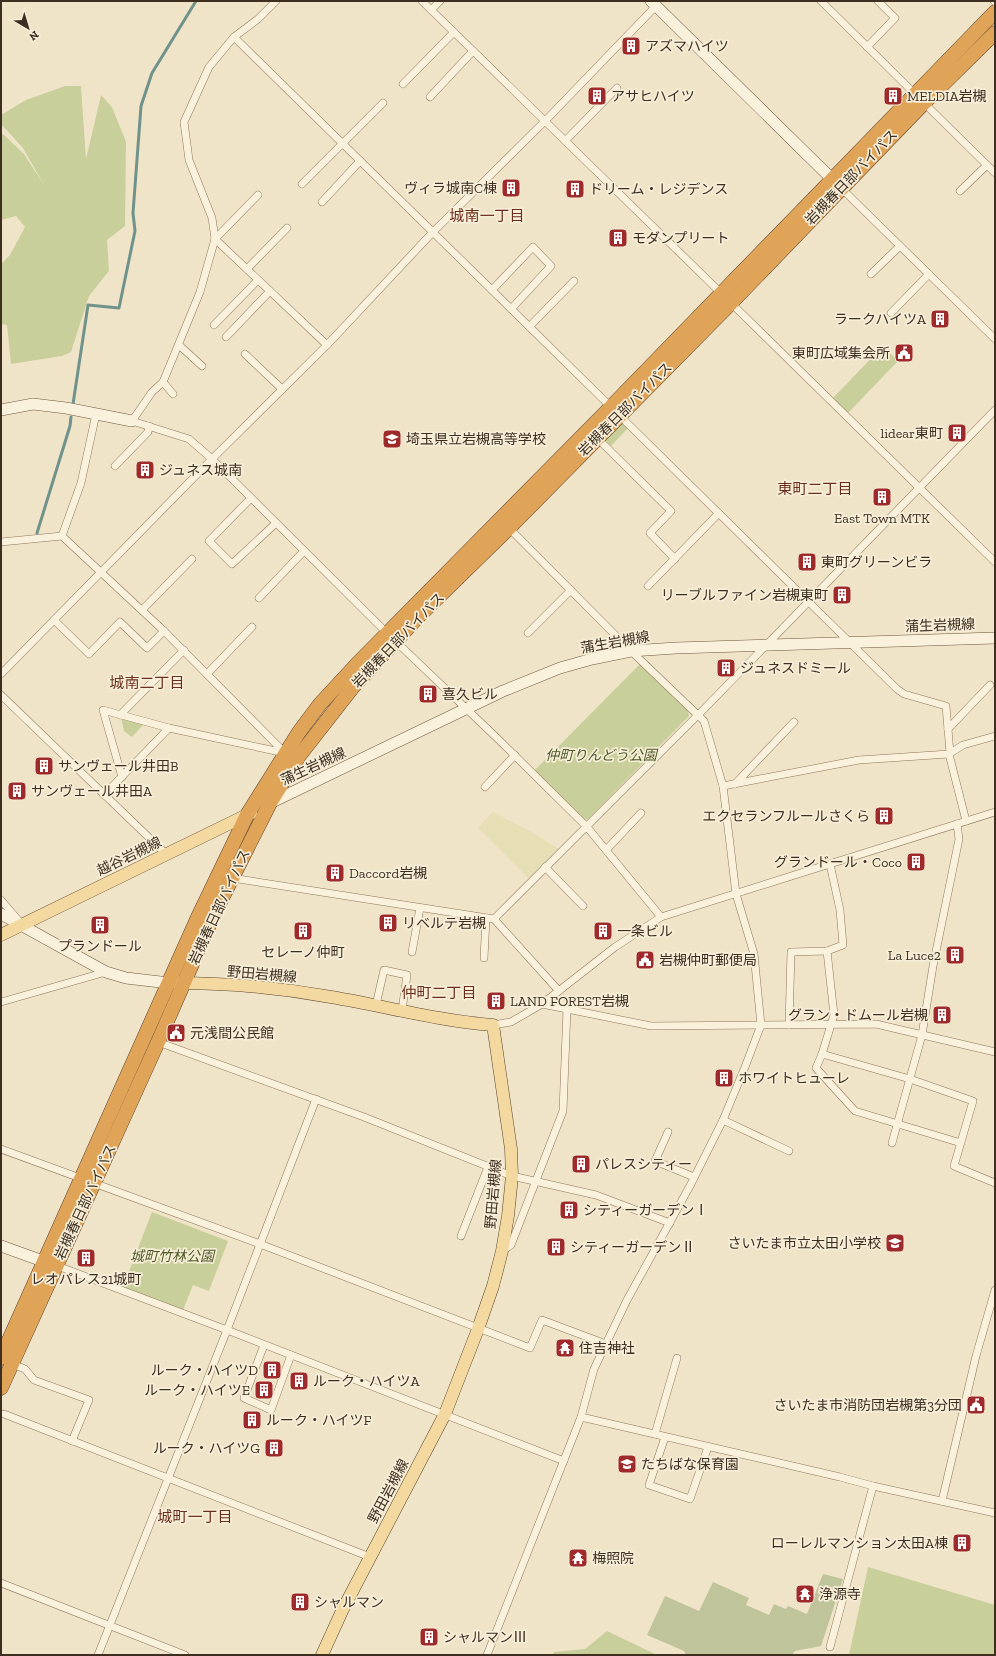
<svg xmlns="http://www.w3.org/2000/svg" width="996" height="1656" viewBox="0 0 996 1656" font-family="'Zilla Slab','Noto Sans JP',serif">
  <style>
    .farmland { fill: #e6deb5 }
    .green { fill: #c9cf9b }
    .cemetery { fill: #bfc49a }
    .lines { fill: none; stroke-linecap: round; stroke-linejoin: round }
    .stream { stroke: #6f938a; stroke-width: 3 }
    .street-casing { stroke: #8d765c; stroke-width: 8 }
    .secondary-casing { stroke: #6f573f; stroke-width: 12 }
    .primary-casing { stroke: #5b4430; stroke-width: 13 }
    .highway-casing { stroke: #5b4430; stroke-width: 15 }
    .street { stroke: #faf1dc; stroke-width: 7 }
    .secondary { stroke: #faf1dc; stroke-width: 11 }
    .primary { stroke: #f3d9a0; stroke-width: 12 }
    .highway { stroke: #e0a458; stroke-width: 14 }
    .labels { text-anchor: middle; stroke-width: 3.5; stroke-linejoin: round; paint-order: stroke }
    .poi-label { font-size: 14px; fill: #3d2e20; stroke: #f7eed8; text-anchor: start }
    .street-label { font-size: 14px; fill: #3d2e20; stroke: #f7eed8 }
    .park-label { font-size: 14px; font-style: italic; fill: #4d5a26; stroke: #f7eed8 }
    .neighbourhood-label { font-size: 15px; fill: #6b2e1e; stroke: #f7eed8 }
  </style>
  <rect width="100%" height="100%" fill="#f0e4c8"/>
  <polygon class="farmland" points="493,812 526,829 559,849 529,879 478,828"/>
  <g class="green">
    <polygon points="65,86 81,86 86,159 101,95 112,107 126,142 125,226 107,240 109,271 89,296 71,352 62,356 11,364 7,325 1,324 1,264 10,255 25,227 16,216 1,220 1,135 3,134 24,154 44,185 23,148 1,124 1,115 26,100"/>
    <polygon points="883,346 898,361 848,413 833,398"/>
    <polygon points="622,423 628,428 611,446 605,440"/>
    <polygon points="640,664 688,711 689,716 588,819 584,820 534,771"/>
    <polygon points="121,718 144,724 132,737 124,731"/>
    <polygon points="152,1212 228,1241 209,1291 193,1285 183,1310 123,1287"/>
    <polygon points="868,1567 995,1605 995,1655 849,1655"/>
    <polygon points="607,1631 657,1655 553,1655 554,1652 585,1649"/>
  </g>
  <polygon class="cemetery" points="823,1574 843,1579 821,1646 795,1651 792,1655 686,1655 684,1651 647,1635 665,1596 699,1611 713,1582 749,1598 746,1605 769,1615 774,1604 786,1609 788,1606 807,1614"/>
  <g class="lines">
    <g class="stream">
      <polyline points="73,404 88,305 119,308 135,231 133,213 141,106 152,73 196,1"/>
      <polyline points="37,533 70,426 71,417"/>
    </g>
    <g class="street-casing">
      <g id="street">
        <polyline points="276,1 258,19 234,37 209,67 184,122 189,160 212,218 215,239 200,292 163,382 152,392 132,421 189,439 212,459 387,633 498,739 587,827 661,917"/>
        <polyline points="422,1 722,294"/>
        <polyline points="821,1 915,94"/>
        <polyline points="994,1 995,2"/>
        <polyline points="431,10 440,1"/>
        <polyline points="234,37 611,407"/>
        <polyline points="867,47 895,18 878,1"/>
        <polyline points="403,84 454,32"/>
        <polyline points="430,97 473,51"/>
        <polyline points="924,103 995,173"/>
        <polyline points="565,141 617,88"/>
        <polyline points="302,184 383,103"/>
        <polyline points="841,188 995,339"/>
        <polyline points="960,191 987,165"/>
        <polyline points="322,202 360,161"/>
        <polyline points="215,239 327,345"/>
        <polyline points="215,239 258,195"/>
        <polyline points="247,269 287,228"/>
        <polyline points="871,274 900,246"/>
        <polyline points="492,290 533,247 551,266 511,309"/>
        <polyline points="731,303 995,562"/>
        <polyline points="891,313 929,274"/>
        <polyline points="214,325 258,280"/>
        <polyline points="529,327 574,281"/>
        <polyline points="226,337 270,291"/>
        <polyline points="179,345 202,366"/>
        <polyline points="245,354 282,389"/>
        <polyline points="163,382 173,394"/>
        <polyline points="619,415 897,689 904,694 946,706 950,753"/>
        <polyline points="597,438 671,511 650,533 675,559"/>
        <polyline points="115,466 148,432 149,426"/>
        <polyline points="251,498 209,541 232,564 276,523"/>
        <polyline points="62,536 81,483 96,414"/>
        <polyline points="1,542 62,536 164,631 285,753"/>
        <polyline points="648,586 719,513"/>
        <polyline points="259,598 304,551"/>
        <polyline points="142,610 192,559"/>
        <polyline points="54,620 89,654 120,622 147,648 164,631"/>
        <polyline points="528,633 571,590"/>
        <polyline points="1,674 212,459 327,345 433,232 545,121 656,6"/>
        <polyline points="207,674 252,627"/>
        <polyline points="1,695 166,854"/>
        <polyline points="120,715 184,650"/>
        <polyline points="948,729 990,685"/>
        <polyline points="949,754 966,821"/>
        <polyline points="122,777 103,710 169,728"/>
        <polyline points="735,784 794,722"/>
        <polyline points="723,786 859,760 949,754 963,745 995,736"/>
        <polyline points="485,787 515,755"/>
        <polyline points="104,795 169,728 285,753"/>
        <polyline points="607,849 641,813"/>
        <polyline points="545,867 583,906"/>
        <polyline points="232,878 494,919 559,991"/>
        <polyline points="1,900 19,921"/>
        <polyline points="494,919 705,708 995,410"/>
        <polyline points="412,952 420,908"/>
        <polyline points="484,958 486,918"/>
        <polyline points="1,1002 106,972"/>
        <polyline points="542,1004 651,1026 876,1024 995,1052"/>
        <polyline points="376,1005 384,970 407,975 402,1010"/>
        <polyline points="493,1025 511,1022 542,1004 615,947 661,917 995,812"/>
        <polyline points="789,1025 791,952 827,951 843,945 840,910 830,864"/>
        <polyline points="158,1042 364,1117 512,1176 596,1195 670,1223"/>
        <polyline points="822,1054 834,1015 827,951"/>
        <polyline points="723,1120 789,1151"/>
        <polyline points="668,1132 655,1161 694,1177"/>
        <polyline points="892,1143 922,1035 933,966 959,839 957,824"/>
        <polyline points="961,1143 855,1111 816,1068 822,1054 910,1079 973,1101 954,1166 995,1183"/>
        <polyline points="1,1149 260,1244 530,1348 542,1320 606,1344"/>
        <polyline points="461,1236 488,1167"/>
        <polyline points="502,1251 511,1245 563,1111 567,1009"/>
        <polyline points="55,1265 227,1330 564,1461"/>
        <polyline points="264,1345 244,1398 271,1410 291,1355"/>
        <polyline points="12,1364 25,1369 34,1380 89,1400 72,1441"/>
        <polyline points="4,1414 370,1557"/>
        <polyline points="581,1417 840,1477 873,1486 995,1513"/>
        <polyline points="655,1434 677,1358"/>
        <polyline points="665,1437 649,1485 690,1499 708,1447"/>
        <polyline points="942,1501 976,1356 995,1290"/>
        <polyline points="1,1583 185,1655"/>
        <polyline points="830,1647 873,1486"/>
        <polyline points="98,1655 227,1330 316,1099"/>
        <polyline points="487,1655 581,1417 594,1369 627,1300 691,1184 723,1120 745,1067 761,1025 754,954 736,894 723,786 704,721 631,651 509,528"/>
      </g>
    </g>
    <g class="secondary-casing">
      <g id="secondary">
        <polyline points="651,1 837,184"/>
        <polyline points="1,410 33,404 66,408 132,421"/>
        <polyline points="270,803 503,691 560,668 592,659 631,651 676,648 995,638"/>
        <polyline points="1,914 106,972 126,978 169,983"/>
        <polyline points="1,1246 51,1264"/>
      </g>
    </g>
    <g class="primary-casing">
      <g id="primary">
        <polyline points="1,935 251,813"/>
        <path d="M176 983C228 983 281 988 331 997 385 1006 439 1021 493 1025L511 1149 512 1176 508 1216 502 1251 493 1286 478 1329 445 1414 342 1611 322 1655"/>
      </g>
    </g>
    <g class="highway-casing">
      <g id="highway">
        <polyline points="1,1358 198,917 247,815 299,732 320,704 357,664 611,407 995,12"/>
        <polyline points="1,1388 158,1042 214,914 270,803 299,756 353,687 418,617 509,528 731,303 924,103 995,33"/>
      </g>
    </g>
    <use href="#street" class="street"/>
    <use href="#secondary" class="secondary"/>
    <use href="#primary" class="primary"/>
    <use href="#highway" class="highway"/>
  </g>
  <defs>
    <g id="building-square" transform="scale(1)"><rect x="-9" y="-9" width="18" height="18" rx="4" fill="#9e2a2b" stroke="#f7eed8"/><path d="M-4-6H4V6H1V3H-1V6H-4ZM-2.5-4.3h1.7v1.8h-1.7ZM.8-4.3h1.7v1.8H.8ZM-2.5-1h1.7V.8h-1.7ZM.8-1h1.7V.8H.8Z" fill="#fff"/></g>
    <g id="civic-square" transform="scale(1)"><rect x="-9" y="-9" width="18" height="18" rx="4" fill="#9e2a2b" stroke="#f7eed8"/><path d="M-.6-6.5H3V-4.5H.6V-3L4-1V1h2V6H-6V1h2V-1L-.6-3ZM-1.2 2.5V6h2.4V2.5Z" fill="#fff"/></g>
    <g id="school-square" transform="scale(1)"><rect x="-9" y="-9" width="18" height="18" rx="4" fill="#9e2a2b" stroke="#f7eed8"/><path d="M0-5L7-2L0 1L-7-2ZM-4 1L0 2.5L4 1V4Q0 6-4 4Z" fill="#fff"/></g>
    <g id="temple-square" transform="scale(1)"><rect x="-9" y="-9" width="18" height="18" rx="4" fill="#9e2a2b" stroke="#f7eed8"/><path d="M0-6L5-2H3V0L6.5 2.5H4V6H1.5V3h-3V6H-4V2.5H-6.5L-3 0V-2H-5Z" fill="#fff"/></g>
  </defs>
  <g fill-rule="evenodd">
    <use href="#building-square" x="631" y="46"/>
    <use href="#building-square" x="597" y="96"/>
    <use href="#building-square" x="893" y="96"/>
    <use href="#building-square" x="511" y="188"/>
    <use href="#building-square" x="575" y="189"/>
    <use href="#building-square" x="618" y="238"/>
    <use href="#building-square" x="940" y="319"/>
    <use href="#civic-square" x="904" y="353"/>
    <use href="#building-square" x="957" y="433"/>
    <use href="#school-square" x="392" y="439"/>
    <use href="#building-square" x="145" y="470"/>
    <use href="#building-square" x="882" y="497"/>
    <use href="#building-square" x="807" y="562"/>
    <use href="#building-square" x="842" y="595"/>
    <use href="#building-square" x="726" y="668"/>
    <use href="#building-square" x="428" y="694"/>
    <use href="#building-square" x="44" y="766"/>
    <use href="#building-square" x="17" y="791"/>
    <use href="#building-square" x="884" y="816"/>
    <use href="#building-square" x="916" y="862"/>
    <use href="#building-square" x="335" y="873"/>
    <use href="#building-square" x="388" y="923"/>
    <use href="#building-square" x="100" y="925"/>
    <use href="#building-square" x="303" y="931"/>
    <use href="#building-square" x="603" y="931"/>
    <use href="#building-square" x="955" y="955"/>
    <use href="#civic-square" x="645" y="960"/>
    <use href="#building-square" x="496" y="1001"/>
    <use href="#building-square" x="942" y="1015"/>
    <use href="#civic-square" x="176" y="1033"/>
    <use href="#building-square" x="724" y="1078"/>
    <use href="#building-square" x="581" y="1164"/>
    <use href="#building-square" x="569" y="1210"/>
    <use href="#school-square" x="895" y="1243"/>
    <use href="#building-square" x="556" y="1247"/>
    <use href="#building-square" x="86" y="1258"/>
    <use href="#temple-square" x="565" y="1348"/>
    <use href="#building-square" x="272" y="1370"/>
    <use href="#building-square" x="299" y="1381"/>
    <use href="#building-square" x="264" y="1390"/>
    <use href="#civic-square" x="976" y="1405"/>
    <use href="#building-square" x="252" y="1420"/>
    <use href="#building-square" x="274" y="1448"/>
    <use href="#school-square" x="627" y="1464"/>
    <use href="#building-square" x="962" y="1543"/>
    <use href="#temple-square" x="578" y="1558"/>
    <use href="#temple-square" x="805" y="1594"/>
    <use href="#building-square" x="300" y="1602"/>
    <use href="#building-square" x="429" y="1637"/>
  </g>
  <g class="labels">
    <g class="poi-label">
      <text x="645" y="51">アズマハイツ</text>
      <text x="611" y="101">アサヒハイツ</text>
      <text x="907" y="101">MELDIA岩槻</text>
      <text x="497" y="193" text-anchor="end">ヴィラ城南C棟</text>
      <text x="589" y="194">ドリーム・レジデンス</text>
      <text x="632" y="243">モダンプリート</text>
      <text x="926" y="324" text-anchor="end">ラークハイツA</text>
      <text x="890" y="358" text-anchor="end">東町広域集会所</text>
      <text x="943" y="438" text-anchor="end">lidear東町</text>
      <text x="406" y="444">埼玉県立岩槻高等学校</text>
      <text x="159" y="475">ジュネス城南</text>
      <text x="882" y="523" text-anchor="middle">East Town MTK</text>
      <text x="821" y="567">東町グリーンビラ</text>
      <text x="828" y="600" text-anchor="end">リーブルファイン岩槻東町</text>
      <text x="740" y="673">ジュネスドミール</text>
      <text x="442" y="699">喜久ビル</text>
      <text x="58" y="771">サンヴェール井田B</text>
      <text x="31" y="796">サンヴェール井田A</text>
      <text x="870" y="821" text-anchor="end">エクセランフルールさくら</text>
      <text x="902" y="867" text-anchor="end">グランドール・Coco</text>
      <text x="349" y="878">Daccord岩槻</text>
      <text x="402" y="928">リベルテ岩槻</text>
      <text x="617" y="936">一条ビル</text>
      <text x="100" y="951" text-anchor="middle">プランドール</text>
      <text x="303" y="957" text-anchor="middle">セレーノ仲町</text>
      <text x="941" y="960" text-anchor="end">La Luce2</text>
      <text x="659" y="965">岩槻仲町郵便局</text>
      <text x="510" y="1006">LAND FOREST岩槻</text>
      <text x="928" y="1020" text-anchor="end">グラン・ドムール岩槻</text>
      <text x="190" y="1038">元浅間公民館</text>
      <text x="738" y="1083">ホワイトヒューレ</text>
      <text x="595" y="1169">パレスシティー</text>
      <text x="583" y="1215">シティーガーデンⅠ</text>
      <text x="881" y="1248" text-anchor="end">さいたま市立太田小学校</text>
      <text x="570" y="1252">シティーガーデンⅡ</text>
      <text x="86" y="1284" text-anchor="middle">レオパレス21城町</text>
      <text x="579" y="1353">住吉神社</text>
      <text x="258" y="1375" text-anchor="end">ルーク・ハイツD</text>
      <text x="313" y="1386">ルーク・ハイツA</text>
      <text x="250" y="1395" text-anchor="end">ルーク・ハイツE</text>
      <text x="962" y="1410" text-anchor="end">さいたま市消防団岩槻第3分団</text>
      <text x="266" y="1425">ルーク・ハイツF</text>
      <text x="260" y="1453" text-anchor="end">ルーク・ハイツG</text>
      <text x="641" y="1469">たちばな保育園</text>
      <text x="948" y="1548" text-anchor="end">ローレルマンション太田A棟</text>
      <text x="592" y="1563">梅照院</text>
      <text x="819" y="1599">浄源寺</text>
      <text x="314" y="1607">シャルマン</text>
      <text x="443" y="1642">シャルマンⅢ</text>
    </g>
    <g class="street-label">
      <text transform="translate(851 177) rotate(-46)" y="5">岩槻春日部バイパス</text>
      <text transform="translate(625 409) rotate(-45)" y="5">岩槻春日部バイパス</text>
      <text transform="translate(940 625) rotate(-2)" y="5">蒲生岩槻線</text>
      <text transform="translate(398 640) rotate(-46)" y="5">岩槻春日部バイパス</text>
      <text transform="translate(615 642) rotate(-10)" y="5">蒲生岩槻線</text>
      <text transform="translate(313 766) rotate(-25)" y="5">蒲生岩槻線</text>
      <text transform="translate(129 856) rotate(-26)" y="5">越谷岩槻線</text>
      <text transform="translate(219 907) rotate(-65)" y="5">岩槻春日部バイパス</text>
      <text transform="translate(262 974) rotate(5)" y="5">野田岩槻線</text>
      <text transform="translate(493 1194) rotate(-85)" y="5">野田岩槻線</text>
      <text transform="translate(85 1202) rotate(-65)" y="5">岩槻春日部バイパス</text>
      <text transform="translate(388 1491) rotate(-62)" y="5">野田岩槻線</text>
    </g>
    <g class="park-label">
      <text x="601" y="760">仲町りんどう公園</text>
      <text x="172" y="1261">城町竹林公園</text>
    </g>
    <g class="neighbourhood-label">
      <text x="487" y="221">城南一丁目</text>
      <text x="815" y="494">東町二丁目</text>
      <text x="147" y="688">城南二丁目</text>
      <text x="439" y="998">仲町二丁目</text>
      <text x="195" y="1522">城町一丁目</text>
    </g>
  </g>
  <rect width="996" height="1656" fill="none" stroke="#3d2e20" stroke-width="4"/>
  <g transform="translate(28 28) rotate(142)" stroke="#f7eed8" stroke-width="3" paint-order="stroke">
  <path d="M0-3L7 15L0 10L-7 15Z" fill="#3d2e20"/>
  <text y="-6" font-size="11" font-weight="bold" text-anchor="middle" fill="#3d2e20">N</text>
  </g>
</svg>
